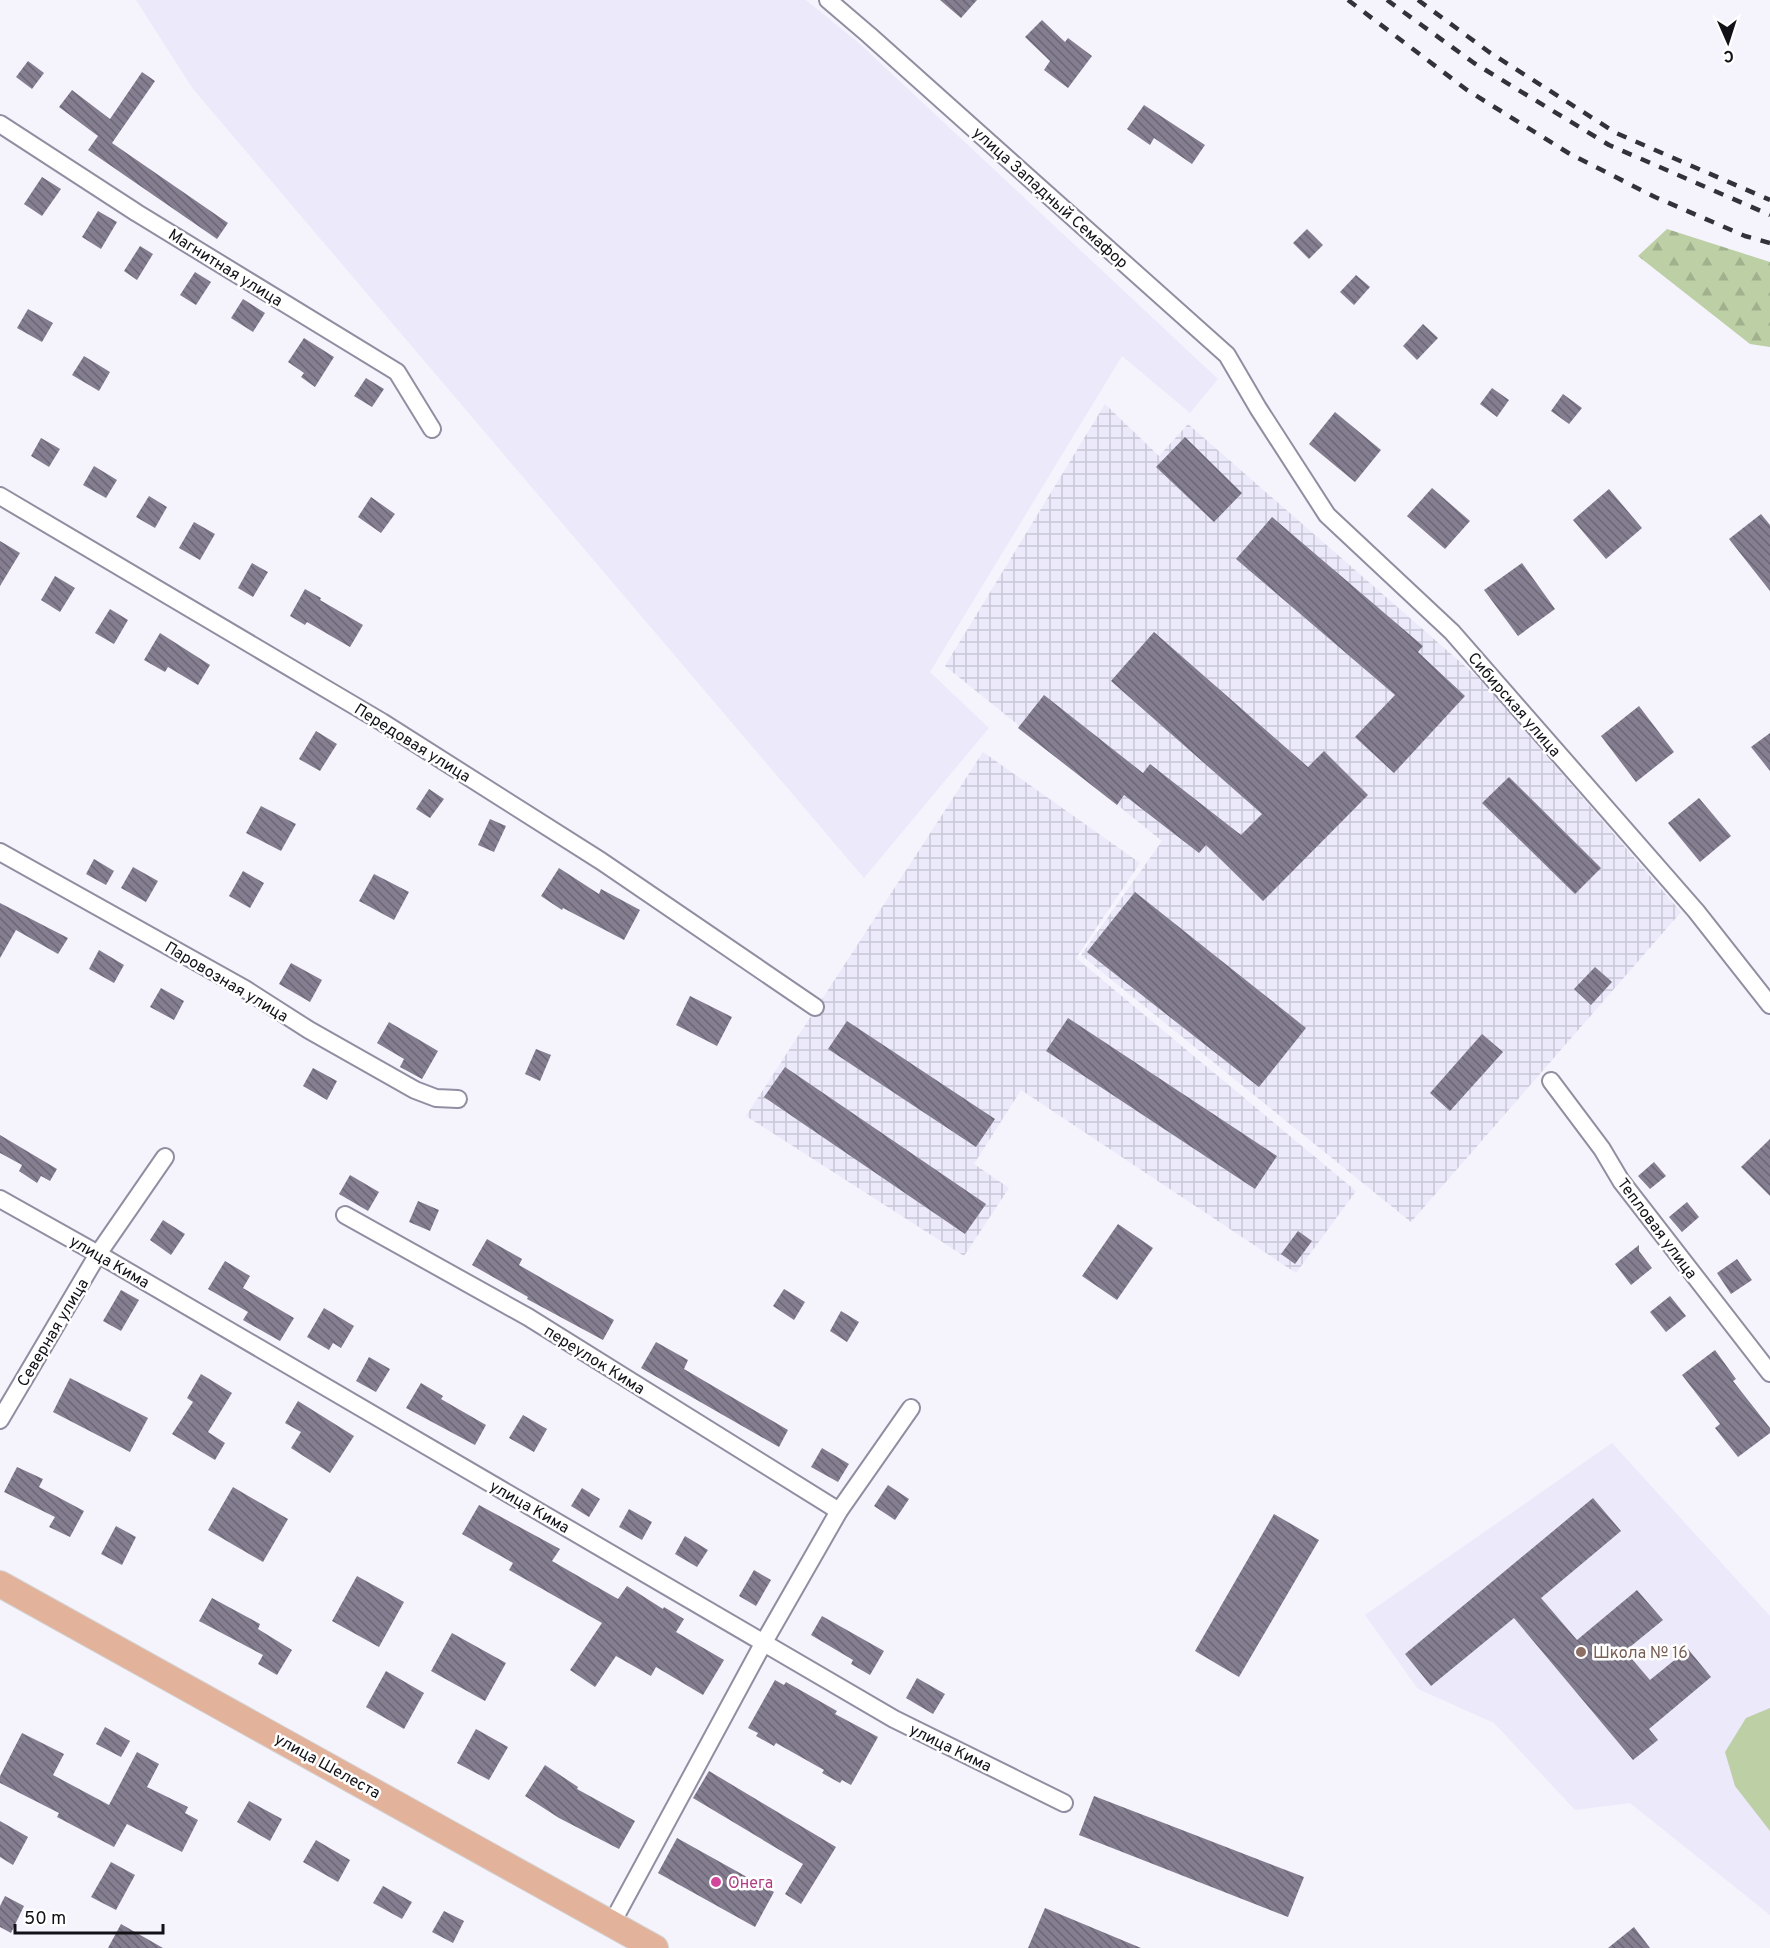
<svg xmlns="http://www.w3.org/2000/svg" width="1770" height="1948" viewBox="0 0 1770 1948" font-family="Overpass,sans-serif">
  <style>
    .built { fill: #ebe9fa }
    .industrial { fill: url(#industrial-grid) }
    .forest { fill: url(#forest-firs) }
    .garden { fill: #bdcfa5 }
    .building { fill: url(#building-back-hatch) }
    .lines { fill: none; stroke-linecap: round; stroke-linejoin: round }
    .street-casing { stroke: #918ea1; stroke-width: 20 }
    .primary-casing { stroke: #d4d4d5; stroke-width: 28 }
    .street { stroke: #fff; stroke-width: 16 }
    .primary { stroke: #e3b29b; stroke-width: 26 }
    .rail { stroke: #333239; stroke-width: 4.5; stroke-dasharray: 10 10; stroke-linecap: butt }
    .education-dot { fill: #8d6e63; stroke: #fff; stroke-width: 2 }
    .hotel-dot { fill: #d1479c; stroke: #fff; stroke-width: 2 }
    .labels { text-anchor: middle; stroke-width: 5; stroke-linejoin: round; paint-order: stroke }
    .street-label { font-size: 16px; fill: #121118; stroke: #fff }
    .education-label { font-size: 16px; fill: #785e54; stroke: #fff; text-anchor: start }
    .hotel-label { font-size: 16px; fill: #b23c85; stroke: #fff; text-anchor: start }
  </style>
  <defs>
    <pattern id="industrial-grid" width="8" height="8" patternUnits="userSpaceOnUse" patternTransform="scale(1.5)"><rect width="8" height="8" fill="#ebe9fa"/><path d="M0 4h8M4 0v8" fill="none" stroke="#c8c7d6"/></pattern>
    <pattern id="forest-firs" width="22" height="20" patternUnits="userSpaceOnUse" patternTransform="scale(1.5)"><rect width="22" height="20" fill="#bdcfa5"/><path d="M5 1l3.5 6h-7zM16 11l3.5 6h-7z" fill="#a1b18d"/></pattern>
    <pattern id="building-back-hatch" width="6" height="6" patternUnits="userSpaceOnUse" patternTransform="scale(1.5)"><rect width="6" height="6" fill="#857e90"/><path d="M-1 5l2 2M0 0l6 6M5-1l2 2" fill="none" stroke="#6b6675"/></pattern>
  </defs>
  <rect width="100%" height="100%" fill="#f5f4fd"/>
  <g class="built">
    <polygon points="136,0 806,0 860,44 1218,379 1190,413 1122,356 930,672 989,728 864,878 193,89"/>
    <polygon points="1612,1443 1770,1616 1770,1915 1630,1803 1575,1810 1494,1723 1418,1689 1365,1615"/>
  </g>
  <g class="industrial">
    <polygon points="1105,404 1159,456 1188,424 1482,681 1681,912 1411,1222 1081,955 1162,841 945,666"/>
    <polygon points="983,752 1140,863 1076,958 1356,1191 1296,1273 1021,1090 974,1164 1009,1188 964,1256 746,1116"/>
  </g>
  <polygon class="forest" points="1667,229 1770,262 1770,347 1750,344 1638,256"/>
  <polygon class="garden" points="1770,1708 1770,1831 1735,1786 1725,1752 1746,1718"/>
  <g class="building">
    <polygon points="940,0 977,0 961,18"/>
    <polygon points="1042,20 1065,42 1068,38 1092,56 1068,88 1044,70 1050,61 1025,37"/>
    <polygon points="28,61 44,73 32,89 16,77"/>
    <polygon points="142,72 155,81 112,143 228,223 217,239 88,150 98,136 59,107 72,90 110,119"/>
    <polygon points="1144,105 1205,145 1192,164 1154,138 1150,145 1127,129"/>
    <polygon points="42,177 61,189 42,216 24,204"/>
    <polygon points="98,211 117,222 101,249 82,237"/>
    <polygon points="1307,229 1323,245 1309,259 1293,243"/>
    <polygon points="140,246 153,254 137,280 124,271"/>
    <polygon points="195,272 211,282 196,305 180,295"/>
    <polygon points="1356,275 1370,287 1354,305 1340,292"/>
    <polygon points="243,299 265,313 253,332 231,318"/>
    <polygon points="28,309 53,323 42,342 17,328"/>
    <polygon points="1423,324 1438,338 1417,360 1403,346"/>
    <polygon points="304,338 334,357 315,387 301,377 304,373 288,362"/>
    <polygon points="84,356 110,372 99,391 72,375"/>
    <polygon points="366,378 384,389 372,407 354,396"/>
    <polygon points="1492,388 1509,400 1497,417 1480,404"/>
    <polygon points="1563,394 1582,408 1569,424 1551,411"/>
    <polygon points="1335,412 1381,450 1355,482 1309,444"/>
    <polygon points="1185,437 1242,493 1214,522 1156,467"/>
    <polygon points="41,438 60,449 49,467 31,456"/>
    <polygon points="94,466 117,480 106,498 83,485"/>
    <polygon points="1432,488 1470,521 1445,549 1407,516"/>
    <polygon points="1609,489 1642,528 1606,559 1573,520"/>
    <polygon points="149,496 167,507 155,528 136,517"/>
    <polygon points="371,497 395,514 381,533 358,517"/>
    <polygon points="1761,514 1770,525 1770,591 1729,539"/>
    <polygon points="1272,517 1423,646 1418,652 1465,696 1394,773 1355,737 1395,695 1236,559"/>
    <polygon points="194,522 215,534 200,560 179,548"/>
    <polygon points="0,541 20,553 0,586"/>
    <polygon points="252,563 268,572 253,597 238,588"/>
    <polygon points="1522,563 1555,609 1518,636 1484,590"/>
    <polygon points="55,576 75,588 60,612 41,600"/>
    <polygon points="305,589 321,598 320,600 363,625 350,647 307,622 305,625 290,616"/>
    <polygon points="110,609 128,620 114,644 95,633"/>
    <polygon points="1154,632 1308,767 1324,751 1368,795 1263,901 1206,845 1199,853 1124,795 1117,805 1018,728 1044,695 1143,773 1150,764 1241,835 1262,814 1111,681"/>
    <polygon points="160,633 210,665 198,685 168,667 165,672 144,660"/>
    <polygon points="1639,706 1674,752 1636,782 1601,736"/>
    <polygon points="316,731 337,744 320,771 299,759"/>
    <polygon points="1770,733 1770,771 1751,747"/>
    <polygon points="1509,777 1601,868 1575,894 1482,803"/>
    <polygon points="429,789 444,799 430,818 416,809"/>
    <polygon points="1699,798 1731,836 1700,862 1668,823"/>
    <polygon points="261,806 296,824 281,851 246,833"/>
    <polygon points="490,819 506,826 494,852 478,845"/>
    <polygon points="94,859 114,871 106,885 86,874"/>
    <polygon points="133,867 158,881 146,902 121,888"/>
    <polygon points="559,868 599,894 601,889 640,910 624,940 563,908 562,910 541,896"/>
    <polygon points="243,871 264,883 250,908 229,896"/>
    <polygon points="374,874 409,892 394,920 359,901"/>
    <polygon points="1135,892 1306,1028 1259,1087 1087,952"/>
    <polygon points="0,903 68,938 58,954 16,930 0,958"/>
    <polygon points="99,950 124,965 114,983 89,969"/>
    <polygon points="291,963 322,980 310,1002 279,984"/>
    <polygon points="1595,967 1612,982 1591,1005 1574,989"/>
    <polygon points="161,988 184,1001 174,1020 150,1007"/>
    <polygon points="690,996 732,1017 717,1046 676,1025"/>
    <polygon points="1068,1018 1277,1156 1255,1189 1046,1051"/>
    <polygon points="847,1021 995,1119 976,1147 828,1049"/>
    <polygon points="389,1022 438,1051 422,1079 400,1067 404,1059 377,1043"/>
    <polygon points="1482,1034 1503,1052 1450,1111 1430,1093"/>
    <polygon points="536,1049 551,1055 540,1081 525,1074"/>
    <polygon points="785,1067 986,1204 965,1234 764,1097"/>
    <polygon points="313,1068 337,1081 327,1100 303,1086"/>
    <polygon points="0,1135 57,1169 50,1181 41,1176 37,1183 19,1171 22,1165 0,1153"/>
    <polygon points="1770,1139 1770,1196 1741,1167"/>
    <polygon points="1654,1162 1666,1176 1650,1189 1638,1176"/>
    <polygon points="350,1175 379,1192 368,1211 339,1194"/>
    <polygon points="418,1201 439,1210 430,1231 409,1222"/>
    <polygon points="1687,1202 1699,1217 1682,1232 1669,1217"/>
    <polygon points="163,1220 185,1234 171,1255 150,1240"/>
    <polygon points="1118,1224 1153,1248 1117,1300 1082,1276"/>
    <polygon points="1298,1231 1312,1241 1295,1264 1281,1254"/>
    <polygon points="487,1239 522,1259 519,1265 614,1320 603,1340 527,1299 528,1297 472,1265"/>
    <polygon points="1639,1245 1639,1251 1652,1268 1631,1285 1615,1264"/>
    <polygon points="1737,1259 1752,1280 1731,1294 1717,1273"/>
    <polygon points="225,1261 250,1276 243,1288 294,1318 280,1341 243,1320 248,1312 208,1289"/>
    <polygon points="784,1289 805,1302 794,1320 773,1306"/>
    <polygon points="121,1290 139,1300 121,1331 103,1321"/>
    <polygon points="1670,1296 1686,1316 1666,1332 1650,1312"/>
    <polygon points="324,1308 354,1326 341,1348 333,1343 329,1350 307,1337"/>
    <polygon points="841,1311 859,1322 847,1342 830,1331"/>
    <polygon points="656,1342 688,1360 684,1369 788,1430 779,1447 641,1368"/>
    <polygon points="1715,1350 1736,1379 1733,1381 1770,1428 1770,1433 1738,1457 1715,1428 1720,1424 1682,1375"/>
    <polygon points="369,1357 390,1369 376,1392 356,1381"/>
    <polygon points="201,1374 232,1393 208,1432 225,1443 215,1460 172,1434 193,1402 187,1398"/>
    <polygon points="70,1378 148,1418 130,1452 53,1412"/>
    <polygon points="421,1383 443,1396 441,1399 486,1425 475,1445 406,1408"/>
    <polygon points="298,1401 354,1436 330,1473 291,1448 301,1432 285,1423"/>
    <polygon points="523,1415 547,1429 534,1452 509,1438"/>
    <polygon points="822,1448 849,1464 838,1482 811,1467"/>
    <polygon points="17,1467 43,1479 39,1487 84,1511 70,1537 49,1527 55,1517 4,1492"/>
    <polygon points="888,1485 909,1499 895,1520 874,1506"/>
    <polygon points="233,1487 288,1519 263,1562 208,1530"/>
    <polygon points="582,1488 600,1499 589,1517 571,1506"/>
    <polygon points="1593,1498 1621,1531 1541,1598 1577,1640 1637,1590 1663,1620 1625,1651 1650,1680 1688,1649 1711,1677 1649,1729 1658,1740 1633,1760 1514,1618 1431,1686 1405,1654"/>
    <polygon points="479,1505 560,1549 552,1561 618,1599 627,1586 663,1609 664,1607 684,1619 676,1632 724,1660 703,1695 656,1667 651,1676 616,1656 595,1687 570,1670 602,1623 509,1570 513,1563 462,1534"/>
    <polygon points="629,1509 652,1522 642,1540 619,1527"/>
    <polygon points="1274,1514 1319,1540 1239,1677 1195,1651"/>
    <polygon points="116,1526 136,1537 122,1565 101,1554"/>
    <polygon points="685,1536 708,1550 697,1567 675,1554"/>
    <polygon points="754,1570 771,1580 756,1606 739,1596"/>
    <polygon points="357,1576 404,1602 379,1647 332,1621"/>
    <polygon points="212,1598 260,1624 258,1629 292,1650 277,1675 258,1664 263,1655 199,1621"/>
    <polygon points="822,1616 884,1651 870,1675 851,1664 853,1660 811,1635"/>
    <polygon points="452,1633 506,1663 485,1701 431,1671"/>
    <polygon points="386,1671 424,1693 404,1729 366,1707"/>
    <polygon points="917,1678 945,1694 933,1714 906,1698"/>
    <polygon points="775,1680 784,1685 786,1682 837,1711 835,1714 878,1737 851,1785 842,1780 840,1783 822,1773 824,1770 776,1743 774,1746 756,1736 758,1733 748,1728"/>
    <polygon points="105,1727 130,1741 121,1757 96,1744"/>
    <polygon points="476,1729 508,1747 489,1780 457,1763"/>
    <polygon points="22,1733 64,1754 53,1775 109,1805 137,1752 159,1764 147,1787 188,1807 185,1813 198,1820 182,1852 127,1824 114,1847 57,1817 59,1813 0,1783 0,1776"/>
    <polygon points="545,1765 578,1787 577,1789 635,1821 619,1849 559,1818 525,1796"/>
    <polygon points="709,1771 836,1847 801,1904 785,1894 803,1864 693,1798"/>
    <polygon points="1094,1796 1304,1877 1288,1917 1079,1835"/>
    <polygon points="249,1801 282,1819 270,1841 237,1822"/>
    <polygon points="0,1821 28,1837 13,1865 0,1857"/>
    <polygon points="677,1838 774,1892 755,1927 658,1873"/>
    <polygon points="316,1840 350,1860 338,1882 303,1862"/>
    <polygon points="111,1862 135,1875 116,1910 91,1897"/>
    <polygon points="383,1886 412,1902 402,1919 373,1903"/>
    <polygon points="5,1896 24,1906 11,1933 0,1927 0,1906"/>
    <polygon points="1045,1908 1141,1948 1028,1948"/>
    <polygon points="444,1911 464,1921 453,1943 432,1932"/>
    <polygon points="121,1924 163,1948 108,1948"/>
    <polygon points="1634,1927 1650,1948 1608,1948"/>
  </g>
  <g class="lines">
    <g class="street-casing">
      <g id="street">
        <polyline points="828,0 869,35 1227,355 1258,408 1327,515 1452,632 1696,911 1770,1005"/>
        <polyline points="0,124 137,213 397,372 432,429"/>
        <polyline points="0,496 382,722 601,861 815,1007"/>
        <polyline points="0,852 245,989 309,1030 415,1090 436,1098 458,1099"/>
        <polyline points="1551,1081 1602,1149 1621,1181 1770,1373"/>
        <polyline points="0,1199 98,1254 894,1719 1064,1803"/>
        <polyline points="345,1215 528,1317 839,1511"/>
        <polyline points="0,1420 98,1254 165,1157"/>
        <polyline points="612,1923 764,1642 839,1511 911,1408"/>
      </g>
    </g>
    <g class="primary-casing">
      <polyline id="primary" points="0,1584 655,1948"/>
    </g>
    <use href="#street" class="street"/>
    <use href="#primary" class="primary"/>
    <g class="rail">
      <polyline points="1348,0 1467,90 1570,154 1655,197 1745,236 1770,243"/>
      <polyline points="1387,0 1474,63 1609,145 1770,215"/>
      <polyline points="1418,0 1489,52 1616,133 1770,200"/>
    </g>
  </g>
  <circle class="education-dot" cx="1581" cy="1652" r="6"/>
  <circle class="hotel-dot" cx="716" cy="1882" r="6"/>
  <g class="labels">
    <g class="street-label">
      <text transform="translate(1051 197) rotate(42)" y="6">улица Западный Семафор</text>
      <text transform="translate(226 267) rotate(32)" y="6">Магнитная улица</text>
      <text transform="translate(1515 704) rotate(49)" y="6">Сибирская улица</text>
      <text transform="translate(413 742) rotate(32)" y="6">Передовая улица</text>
      <text transform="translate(227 981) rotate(31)" y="6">Паровозная улица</text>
      <text transform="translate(1658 1228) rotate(53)" y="6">Тепловая улица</text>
      <text transform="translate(110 1261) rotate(30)" y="6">улица Кима</text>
      <text transform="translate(52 1332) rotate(-59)" y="6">Северная улица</text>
      <text transform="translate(595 1359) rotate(32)" y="6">переулок Кима</text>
      <text transform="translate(530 1506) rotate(30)" y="6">улица Кима</text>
      <text transform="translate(951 1747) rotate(26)" y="6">улица Кима</text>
      <text transform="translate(328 1765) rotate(29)" y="6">улица Шелеста</text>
    </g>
    <g class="education-label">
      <text x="1593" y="1658">Школа № 16</text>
    </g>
    <g class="hotel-label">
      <text x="728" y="1888">Онега</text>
    </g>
  </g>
  <g transform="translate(1728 42) rotate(177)" stroke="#ffffff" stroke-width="4.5" paint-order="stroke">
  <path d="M0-4.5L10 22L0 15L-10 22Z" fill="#121118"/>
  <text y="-9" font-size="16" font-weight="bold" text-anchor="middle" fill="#121118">С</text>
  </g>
  <path d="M15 1924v9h148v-9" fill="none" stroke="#121118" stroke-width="3"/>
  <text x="24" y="1924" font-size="18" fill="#121118" stroke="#ffffff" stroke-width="4.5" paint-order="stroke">50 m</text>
</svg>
